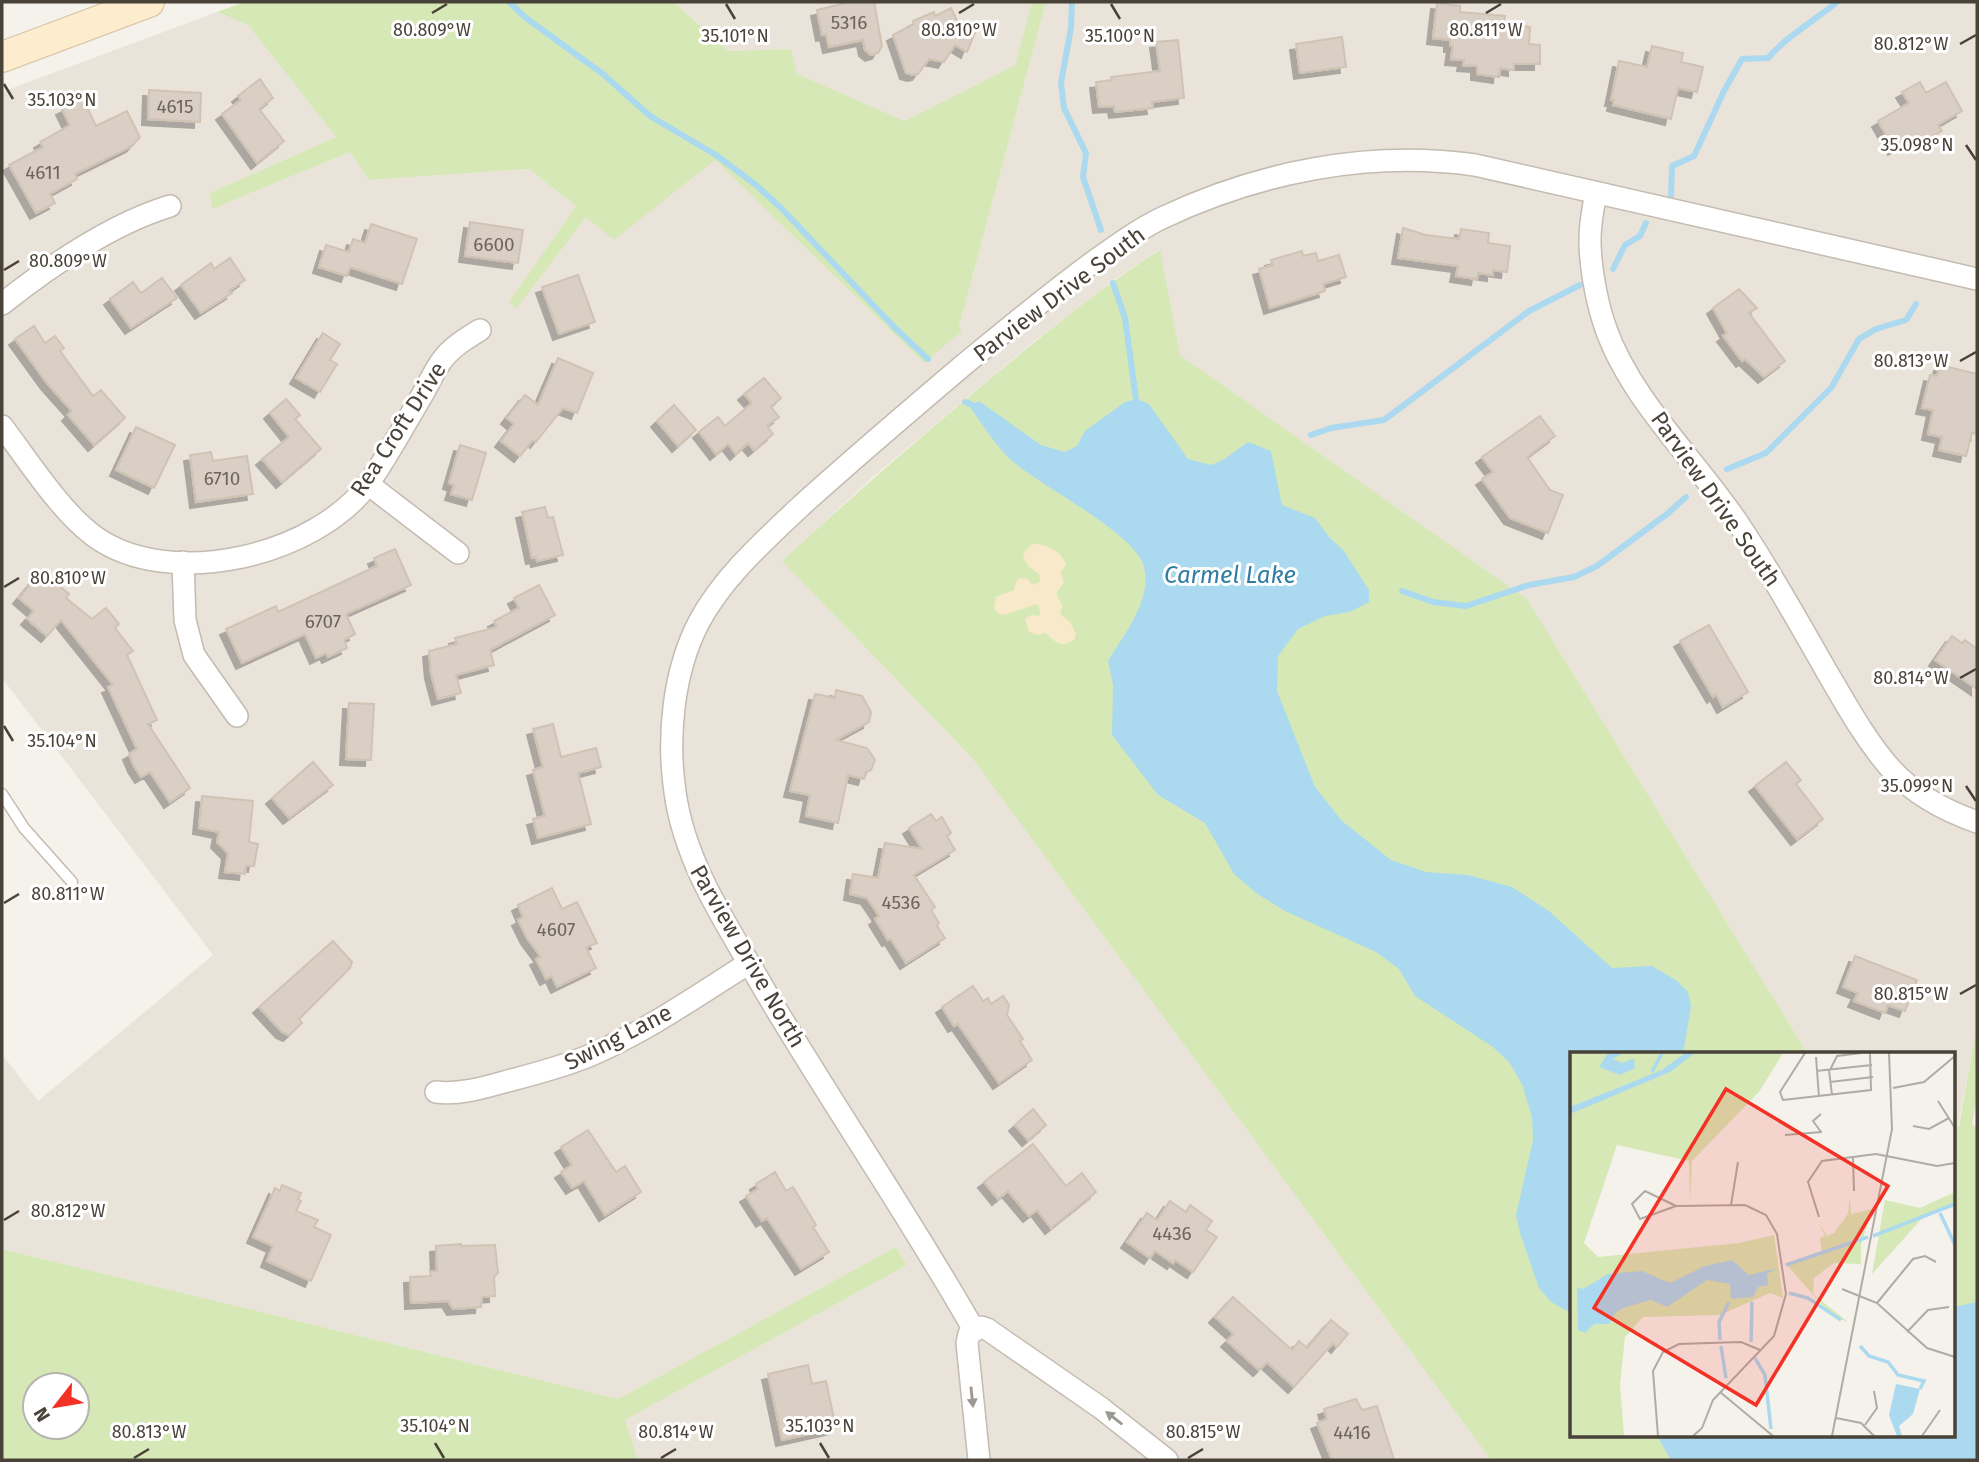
<svg xmlns="http://www.w3.org/2000/svg" width="1979" height="1462" viewBox="0 0 1979 1462" font-family="'Fira Sans',sans-serif">
  <style>
    .residential { fill: #e9e3da }
    .green { fill: #d6e8b6; fill-rule: evenodd }
    .sand { fill: #f7e9ca }
    .water { fill: #abd9ef }
    .lines { fill: none; stroke-linecap: round; stroke-linejoin: round }
    .stream { stroke: #abd9ef; stroke-width: 6 }
    .building { fill: #dacfc4; stroke: #d1c3b4; stroke-width: 2; filter: url(#shadow) }
    .lane-casing { stroke: #c4bbb1; stroke-width: 13 }
    .street-casing { stroke: #c4bbb1; stroke-width: 24 }
    .secondary-casing { stroke: #d3c09c; stroke-width: 32 }
    .lane { stroke: #fff; stroke-width: 10 }
    .street { stroke: #fff; stroke-width: 21 }
    .secondary { stroke: #fdedce; stroke-width: 30 }
    .oneway { fill: #9b9792 }
    .ticks { fill: none; stroke: #494239; stroke-width: 2.5 }
    .labels { text-anchor: middle; stroke-width: 6; stroke-linejoin: round; paint-order: stroke }
    .number-label { font-size: 19px; fill: #6d655c }
    .street-label { font-size: 23px; fill: #494239; stroke: #fff }
    .water-label { font-size: 24px; font-style: italic; fill: #307da3; stroke: #fff }
    .inset-river { fill: none; stroke: #abd9ef; stroke-width: 3.5 }
    .inset-road { fill: none; stroke: #b0aba4; stroke-width: 2 }
    .view { fill: #f33124; fill-opacity: 0.15; stroke: #f33124; stroke-width: 3.5 }
    .inset-edge { fill: none; stroke: #494239; stroke-width: 3.5 }
    .ticks-label { font-size: 18px; text-anchor: middle; fill: #494239; stroke: #fff; stroke-width: 6; stroke-linejoin: round; paint-order: stroke }
  </style>
  <defs>
    <filter id="shadow"><feDropShadow dx="-6" dy="6" stdDeviation="0" flood-color="#0004"/></filter>
  </defs>
  <rect width="100%" height="100%" fill="#f5f1eb"/>
  <g class="residential">
    <polygon points="674,2 1032,2 1015,65 905,121 796,74 791,49 728,51"/>
    <polygon points="1046,2 1977,2 1977,1025 1958,1127 1953,1126 1953,1054 1808,1054 1527,599 1180,355 1159,250 1114,280 1032,343 874,476 782,561 972,758 1491,1460 638,1460 625,1420 907,1265 896,1247 618,1399 2,1249 2,1054 38,1101 213,955 2,678 2,92 217,12 248,25 336,137 210,193 212,209 350,152 370,180 529,169 576,206 510,301 586,216 715,160 924,363 959,327"/>
  </g>
  <g class="green">
    <polygon points="245,2 674,2 728,51 791,49 797,74 905,121 1015,65 1032,2 1046,2 959,327 962,331 924,363 715,160 614,240 586,217 516,309 509,302 576,206 529,169 369,180 350,152 212,209 210,193 336,137 248,25 217,12"/>
    <path d="M1160 250 1180 355 1527 599 1808 1054H1571V1436H1953V1126H1959L1977 1025V1096L1972 1125 1977 1127V1460H1491L972 758 782 561C846 502 911 445 978 389 1037 340 1095 291 1160 250Z"/>
    <path d="M896 1247 907 1265 625 1420 638 1460H2V1249L618 1399ZM35 1385H77V1427H35Z"/>
  </g>
  <path class="sand" d="M1032 544C1048 544 1061 551 1066 565L1061 572 1064 582 1056 594 1063 606 1060 614 1070 622 1076 634 1074 640C1059 649 1056 641 1045 633L1037 635 1029 632 1025 619 1031 615 1040 616 1039 606 1036 604 1004 615 999 614 994 608 996 597 1014 590 1016 582 1020 578 1028 579 1032 585 1040 582 1039 574 1030 568 1023 557 1025 551Z"/>
  <g class="water">
    <path d="M1137 399 1149 404 1188 459 1211 465 1223 460 1248 442 1271 451 1282 505 1315 518 1330 538 1344 551 1369 590V602L1350 612 1325 616 1298 629 1278 656 1277 691 1315 787 1342 821 1391 860 1426 872 1468 875 1512 887 1549 911 1612 968 1652 966 1677 981 1688 992 1691 1006 1683 1054H1571V1313L1551 1302 1539 1288 1520 1233 1516 1215 1533 1140 1532 1117 1522 1084 1509 1062 1493 1047 1415 996 1399 969 1376 952 1285 911 1256 893 1234 874 1205 823 1158 795 1112 735 1113 685 1108 661C1124 634 1152 601 1144 567 1137 534 1039 485 1011 460 996 446 984 426 971 409L973 405 979 401 1041 445 1065 452 1077 446 1085 431 1125 402Z"/>
    <polygon points="1977,1302 1977,1460 1671,1460 1657,1436 1953,1436 1953,1307"/>
  </g>
  <g class="lines">
    <g class="stream">
      <polyline points="509,2 526,18 603,74 650,116 716,155 756,185 781,208 894,327 928,359"/>
      <polyline points="1072,2 1071,28 1061,83 1064,108 1086,153 1083,177 1101,230"/>
      <path d="M1671 196 1672 166 1694 156 1724 91 1742 59 1768 58C1787 36 1814 21 1837 2"/>
      <polyline points="1613,269 1625,245 1640,236 1646,223"/>
      <polyline points="1113,283 1125,318 1137,407"/>
      <polyline points="965,402 980,408"/>
      <polyline points="1311,435 1331,428 1384,420 1529,311 1580,285"/>
      <polyline points="1727,469 1766,453 1831,388 1859,339 1876,329 1906,320 1916,304"/>
      <polyline points="1402,591 1433,602 1466,606 1529,585 1574,577 1597,566 1667,514 1686,497"/>
    </g>
  </g>
  <g class="building">
    <polygon points="849,2 874,2 882,46 878,53 871,55 865,50 863,40 829,47 826,34 822,35 817,10"/>
    <polygon points="1437,3 1460,6 1460,12 1505,16 1504,23 1530,27 1529,44 1540,45 1540,64 1514,64 1514,70 1500,68 1499,77 1477,74 1477,66 1463,65 1464,60 1451,59 1453,46 1450,46 1450,40 1433,38"/>
    <polygon points="951,8 958,23 976,30 967,52 955,45 944,62 929,59 918,74 913,75 906,73 893,35 914,24 913,21 934,12 935,16"/>
    <polygon points="1342,37 1346,67 1300,73 1296,44"/>
    <polygon points="1178,40 1184,98 1152,102 1153,108 1115,112 1114,106 1099,107 1096,82 1112,80 1111,77 1160,71 1156,42"/>
    <polygon points="1652,46 1683,53 1681,62 1703,67 1697,92 1678,88 1671,119 1613,105 1614,100 1611,100 1619,61 1647,67"/>
    <polygon points="260,79 273,98 259,109 284,141 257,163 222,114 241,100 238,96"/>
    <polygon points="1920,82 1926,93 1946,82 1962,111 1938,125 1942,131 1922,142 1918,135 1894,149 1878,121 1909,103 1902,92"/>
    <polygon points="149,90 201,93 200,122 148,119"/>
    <polygon points="83,99 96,126 127,111 140,137 132,146 75,174 77,179 50,194 55,203 36,213 9,165 43,147 40,142 70,125 62,109"/>
    <polygon points="470,222 523,230 518,263 465,256"/>
    <polygon points="371,224 417,239 402,284 350,267 347,276 319,267 326,245 349,252 353,239 365,243"/>
    <polygon points="1403,228 1426,235 1459,239 1461,229 1489,233 1488,243 1510,246 1507,272 1493,270 1493,275 1478,273 1477,279 1456,276 1458,266 1398,258"/>
    <polygon points="1302,251 1303,256 1316,253 1318,261 1339,255 1346,277 1323,284 1325,291 1270,308 1259,269 1273,265 1271,260"/>
    <polygon points="230,258 245,280 229,291 232,293 201,313 181,285 211,263 214,269"/>
    <polygon points="578,275 595,322 559,334 542,287"/>
    <polygon points="162,278 177,298 131,328 110,299 133,282 141,293"/>
    <polygon points="1739,289 1757,308 1749,313 1785,361 1764,377 1745,359 1742,361 1723,336 1727,333 1713,308"/>
    <polygon points="34,326 45,343 55,336 64,348 60,351 93,396 101,390 125,418 94,445 68,415 72,411 47,383 15,339"/>
    <polygon points="323,333 340,344 330,360 337,364 320,392 296,378"/>
    <polygon points="558,358 593,373 577,413 563,408 536,442 533,440 520,456 501,441 514,424 507,418 525,395 538,405"/>
    <polygon points="1940,365 1977,374 1977,434 1972,433 1966,456 1939,450 1942,437 1928,434 1933,410 1922,408 1930,375 1937,376"/>
    <polygon points="764,378 781,398 771,407 779,417 767,426 773,434 754,450 748,443 736,454 728,444 716,454 699,432 718,417 725,426 752,403 744,394"/>
    <polygon points="286,399 300,415 295,419 321,449 282,482 262,459 289,437 270,413"/>
    <polygon points="674,405 696,430 678,446 657,421"/>
    <polygon points="1540,416 1555,436 1527,457 1550,490 1563,495 1548,533 1510,518 1482,479 1493,472 1482,457"/>
    <polygon points="136,427 175,445 154,488 116,470"/>
    <polygon points="460,445 486,453 472,500 451,494 454,485 449,483"/>
    <polygon points="211,452 213,461 247,456 253,494 196,502 190,455"/>
    <polygon points="545,507 548,518 553,517 563,555 537,561 536,557 532,558 522,512"/>
    <polygon points="395,549 411,585 346,614 355,634 344,640 347,648 328,657 326,653 316,658 305,634 242,663 226,629 276,606 278,612 377,566 374,558"/>
    <polygon points="41,571 69,594 66,598 92,619 106,608 119,624 115,628 133,651 127,655 157,720 148,724 190,788 170,802 150,772 141,777 134,766 129,754 137,749 108,687 113,685 61,620 47,636 27,619 34,611 19,598"/>
    <polygon points="539,585 555,615 490,650 494,665 456,675 461,693 438,699 431,673 429,651 457,644 455,638 497,627 494,621 519,608 514,598"/>
    <polygon points="1709,625 1748,692 1723,707 1716,694 1713,697 1680,641"/>
    <polygon points="1952,636 1962,643 1965,640 1977,649 1977,689 1935,660"/>
    <polygon points="836,690 862,696 871,712 869,722 836,740 867,748 875,760 871,770 866,772 864,779 848,775 838,823 806,816 810,795 790,791 815,694 835,698"/>
    <polygon points="349,703 374,704 371,760 346,759"/>
    <polygon points="553,724 561,757 596,748 601,767 578,773 591,824 538,838 533,819 545,816 533,770 543,767 533,729"/>
    <polygon points="313,762 333,785 289,818 272,798"/>
    <polygon points="1786,762 1801,780 1796,784 1823,819 1797,839 1755,786"/>
    <polygon points="202,796 253,801 249,842 258,844 254,866 246,866 245,874 225,872 228,853 217,842 219,832 199,828"/>
    <polygon points="931,814 936,821 942,817 951,833 947,836 955,850 914,875 935,907 931,910 939,923 937,926 945,938 906,963 891,939 888,940 875,919 879,916 867,898 850,894 853,874 878,878 885,843 922,849 909,828"/>
    <polygon points="552,888 562,909 577,902 597,943 586,947 596,968 557,987 552,976 546,979 536,959 541,957 527,938 518,920 523,917 518,905"/>
    <polygon points="333,941 352,962 350,968 299,1019 302,1023 289,1035 282,1032 259,1007"/>
    <polygon points="1855,956 1917,980 1905,1011 1888,1005 1885,1013 1854,1001 1858,993 1843,987"/>
    <polygon points="973,986 983,1001 988,998 991,1004 1003,996 1009,1005 1007,1015 1023,1039 1020,1041 1032,1060 999,1083 958,1024 954,1026 942,1007"/>
    <polygon points="1033,1109 1046,1125 1028,1140 1015,1125"/>
    <polygon points="588,1130 616,1172 625,1166 641,1192 605,1215 584,1181 572,1188 561,1172 572,1165 561,1147"/>
    <polygon points="1033,1144 1066,1186 1082,1173 1096,1192 1051,1228 1037,1210 1029,1216 1008,1191 998,1199 984,1182"/>
    <polygon points="775,1172 786,1191 793,1187 816,1225 813,1227 829,1252 801,1269 767,1218 762,1221 746,1196 758,1189 756,1184"/>
    <polygon points="282,1185 301,1193 298,1199 301,1201 296,1211 318,1220 314,1227 331,1235 311,1281 267,1261 273,1246 253,1237 275,1188 280,1191"/>
    <polygon points="1170,1201 1186,1212 1190,1205 1212,1221 1206,1230 1217,1237 1193,1272 1175,1260 1173,1263 1155,1251 1150,1258 1127,1242 1147,1213 1157,1220"/>
    <polygon points="461,1244 461,1246 495,1245 498,1273 494,1277 495,1296 482,1297 481,1307 453,1309 448,1301 411,1303 410,1277 431,1276 430,1271 437,1271 436,1246"/>
    <polygon points="1233,1297 1292,1350 1299,1341 1307,1348 1331,1320 1348,1334 1337,1347 1333,1343 1294,1387 1267,1362 1259,1370 1227,1341 1234,1334 1215,1317"/>
    <polygon points="808,1365 812,1384 826,1381 836,1428 782,1440 768,1374"/>
    <polygon points="1356,1399 1362,1410 1377,1406 1394,1460 1332,1460 1317,1423 1327,1419 1324,1409"/>
  </g>
  <g class="lines">
    <g class="lane-casing">
      <polyline id="lane" points="2,794 24,828 72,882"/>
    </g>
    <g class="street-casing">
      <g id="street">
        <path d="M1596 193C1594 203 1592 213 1591 224 1587 254 1596 301 1606 329 1632 402 1698 462 1740 526 1772 574 1799 623 1827 672 1847 706 1866 741 1892 770 1915 795 1946 811 1977 822"/>
        <path d="M2 304C50 266 111 224 170 206"/>
        <path d="M2 426C28 460 60 511 94 536 169 591 316 556 369 483 389 454 406 422 424 392 430 381 435 369 443 359 452 347 467 338 480 330"/>
        <polyline points="368,484 458,553"/>
        <polyline points="183,562 185,620 194,655 237,716"/>
        <path d="M436 1092C458 1095 483 1088 504 1082 534 1074 563 1067 591 1055 647 1031 698 995 749 963"/>
        <path d="M974 1330C908 1214 832 1104 764 989 728 926 685 865 675 792 667 737 673 672 699 622 723 577 765 540 802 505 854 458 907 413 960 368 1005 331 1049 294 1096 260 1117 245 1139 229 1162 218 1259 172 1369 150 1475 165L1977 279"/>
        <polyline points="979,1460 967,1343 969,1334 981,1327 987,1329 1101,1408 1167,1460"/>
      </g>
    </g>
    <g class="secondary-casing">
      <polyline id="secondary" points="2,57 149,2"/>
    </g>
    <use href="#lane" class="lane"/>
    <use href="#street" class="street"/>
    <use href="#secondary" class="secondary"/>
  </g>
  <defs><path id="oneway-solid" d="M-6-.8H1V-3.2L6.5 0L1 3.2V.8H-6Z" transform="scale(1.75)"/></defs>
  <g class="oneway">
    <use href="#oneway-solid" transform="translate(972 1397) rotate(84)"/>
    <use href="#oneway-solid" transform="translate(1114 1418) rotate(-142)"/>
  </g>
  <path class="ticks" d="M726 4 735 19M1111 4 1120 19M432 13 447 4M959 13 974 4M1486 13 1501 4M1960 44 1976 35M4 84 13 99M1966 145 1976 160M4 270 19 261M1960 361 1976 352M4 587 19 578M1960 678 1976 669M4 726 13 741M1966 786 1976 801M4 903 19 894M1960 994 1976 985M4 1220 19 1211M435 1443 444 1458M820 1443 829 1458M134 1458 149 1449M661 1458 676 1449M1188 1458 1203 1449"/>
  <g class="labels">
    <g class="number-label">
      <text x="849" y="29">5316</text>
      <text x="175" y="113">4615</text>
      <text x="43" y="179">4611</text>
      <text x="494" y="251">6600</text>
      <text x="222" y="485">6710</text>
      <text x="323" y="628">6707</text>
      <text x="901" y="909">4536</text>
      <text x="556" y="936">4607</text>
      <text x="1172" y="1240">4436</text>
      <text x="1352" y="1439">4416</text>
    </g>
    <g class="street-label">
      <text transform="translate(1059 294) rotate(-37)" y="8">Parview Drive South</text>
      <text transform="translate(398 429) rotate(-57)" y="8">Rea Croft Drive</text>
      <text transform="translate(1716 499) rotate(55)" y="8">Parview Drive South</text>
      <text transform="translate(748 956) rotate(60)" y="8">Parview Drive North</text>
      <text transform="translate(618 1037) rotate(-27)" y="8">Swing Lane</text>
    </g>
    <g class="water-label">
      <text x="1230" y="583">Carmel Lake</text>
    </g>
  </g>
  <g transform="translate(1570 1052)">
    <rect width="385" height="385" fill="#f5f1eb"/>
    <path d="M0 1H213L189 40 122 109 120 150 119 109 47 93 14 191 28 205 169 191 204 183 213 246 200 241 150 263 73 265 63 276 89 299 62 278 55 285 50 332 54 384H0ZM385 140V154L355 163 302 222 315 148 350 156ZM280 144 281 162 302 157 291 193V212L264 211 244 226 243 242 278 270 262 264 216 212 252 203 250 186 255 184 249 171 257 184 264 181 278 162Z" fill="#d6e8b6"/>
    <path d="M38 1H53L43 7 52 11 64 6 65 16 50 23 29 15ZM115 1H125L100 20 0 62V55L92 18ZM162 208 179 223 208 216 197 222 198 233 188 235 183 245 161 247 160 232 137 228 97 255 81 248 56 255 46 260 39 272H24L15 281 8 278 7 235 13 237 38 222 72 219 100 231 135 214ZM326 332 350 337 343 362 329 374 332 384H327L319 363Z" fill="#abd9ef"/>
    <path class="inset-river" d="M82 20 92 1M370 161 385 193M303 184 385 152M216 213 298 185M219 241 238 246 271 268M150 288 149 270 159 250M181 290 182 250M151 294 156 326M290 294 299 304 318 310 328 323 354 329 350 337M185 306 195 323 201 377"/>
    <path class="inset-road" d="M235 1 210 40 213 48 301 38 300 1M246 5 249 45M259 18 262 43M260 18 267 4 291 1M246 19 302 13M260 30 303 25M323 36 354 30 385 4M368 49 385 76M251 62 243 69 251 80M343 74 359 77 379 66M215 83 252 80M283 105 284 139M161 153 168 110M106 154 75 139 62 152 70 167 106 154 175 153 196 163 207 182 216 242 204 284 143 348 132 376 123 384M249 165 238 130 252 109 306 102 367 114 385 111M272 237 307 251 357 296 385 305M307 251 343 207 355 204 366 210M337 280 358 258 379 255M150 340 203 384M266 366 291 371 304 384M295 373 307 356 304 339M88 384 83 319 93 300 109 292 171 290 190 298M262 384 322 77 319 1M352 384 370 358"/>
    <path class="view" d="M156 37 318 134 186 353 24 256Z"/>
    <rect width="385" height="385" class="inset-edge"/>
  </g>
  <g class="ticks-label">
    <text x="432" y="36">80.809°W</text>
    <text x="959" y="36">80.810°W</text>
    <text x="1486" y="36">80.811°W</text>
    <text x="735" y="42">35.101°N</text>
    <text x="1120" y="42">35.100°N</text>
    <text x="1911" y="50">80.812°W</text>
    <text x="62" y="106">35.103°N</text>
    <text x="1917" y="151">35.098°N</text>
    <text x="68" y="267">80.809°W</text>
    <text x="1911" y="367">80.813°W</text>
    <text x="68" y="584">80.810°W</text>
    <text x="1911" y="684">80.814°W</text>
    <text x="62" y="747">35.104°N</text>
    <text x="1917" y="792">35.099°N</text>
    <text x="68" y="900">80.811°W</text>
    <text x="1911" y="1000">80.815°W</text>
    <text x="68" y="1217">80.812°W</text>
    <text x="435" y="1432">35.104°N</text>
    <text x="820" y="1432">35.103°N</text>
    <text x="149" y="1438">80.813°W</text>
    <text x="676" y="1438">80.814°W</text>
    <text x="1203" y="1438">80.815°W</text>
  </g>
  <rect width="1979" height="1462" fill="none" stroke="#494239" stroke-width="7"/>
  <g transform="translate(56 1406) rotate(239)"><circle r="33" fill="#ffffff" stroke="#b6b3b0" stroke-width="2"/>
  <path d="M0-5L12 26L0 18L-12 26Z" fill="#f33124"/>
  <text y="-10" font-size="19" font-weight="bold" text-anchor="middle" fill="#494239">N</text>
  </g>
</svg>
